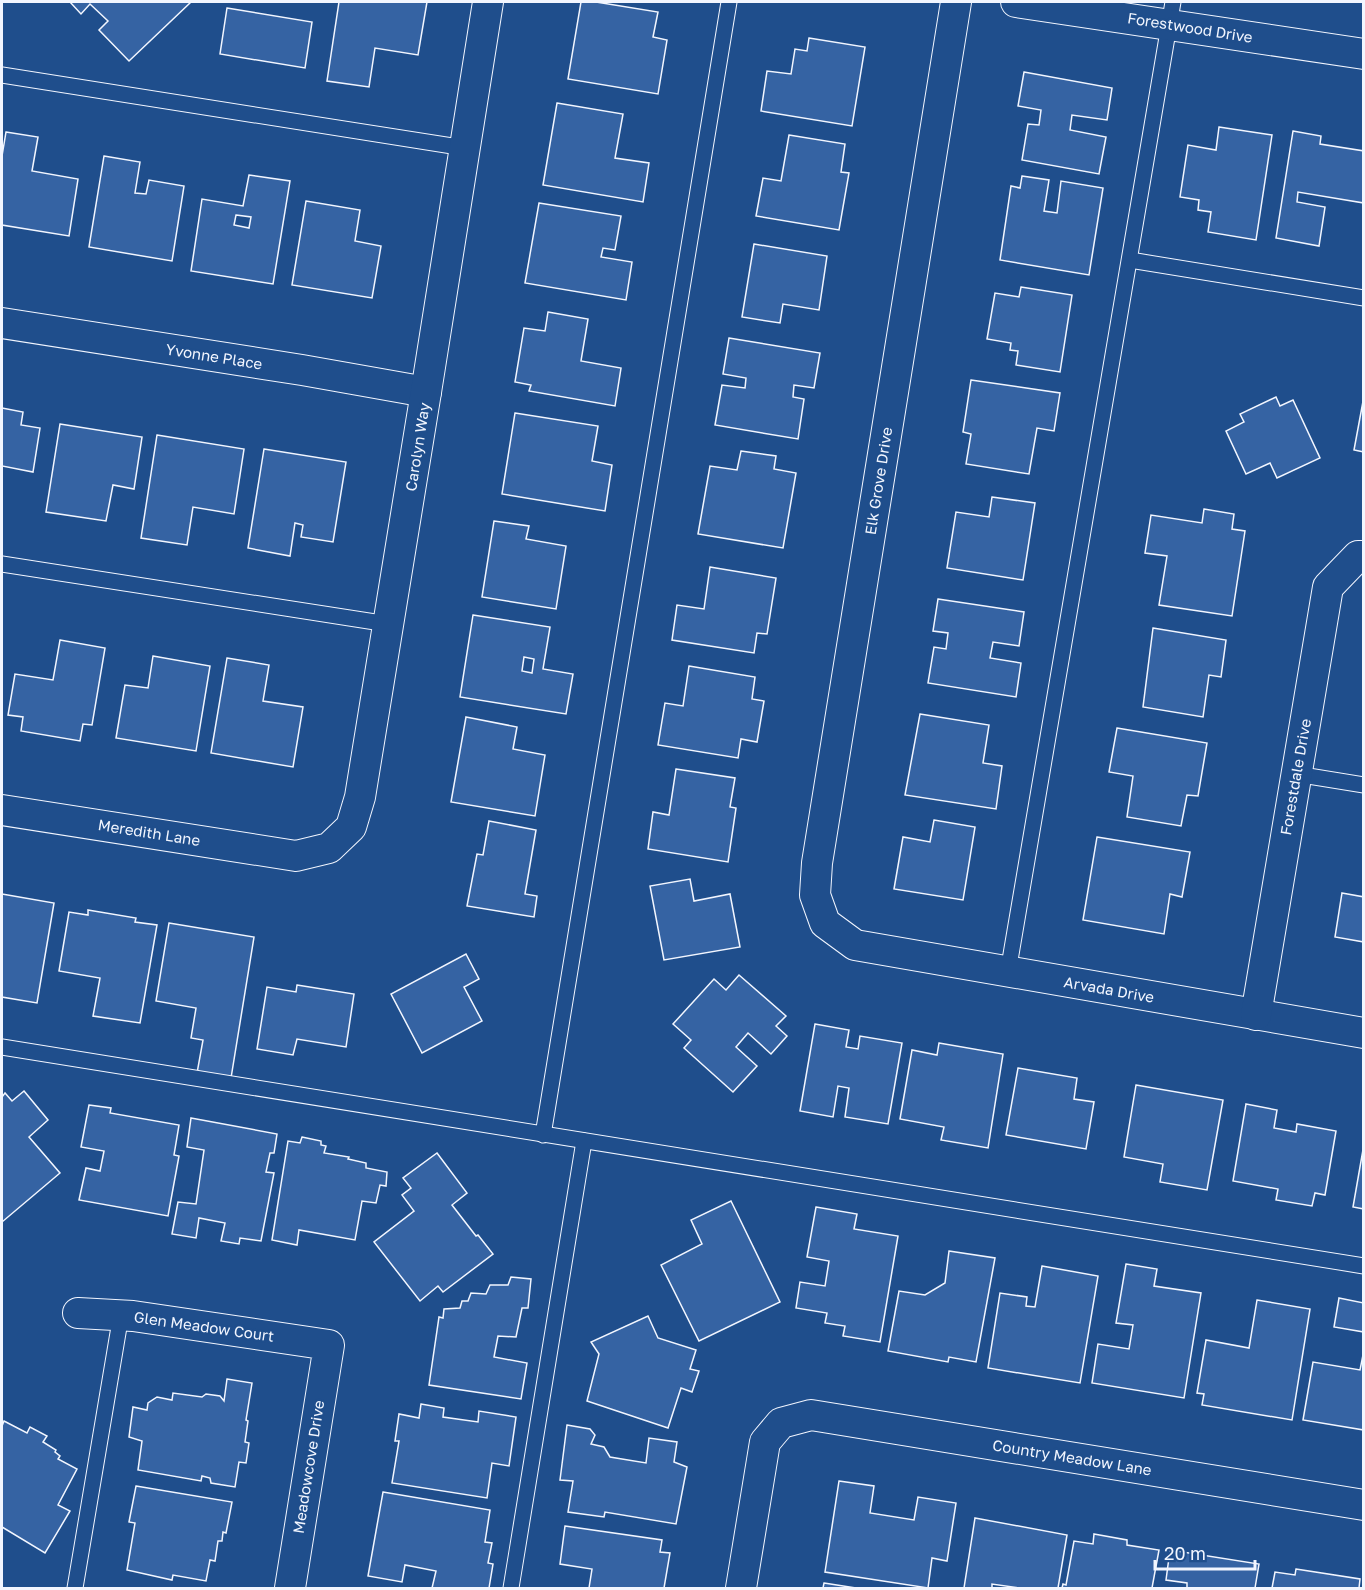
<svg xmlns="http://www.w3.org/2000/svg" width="1365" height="1590" viewBox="0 0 1365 1590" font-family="'Golos Text',sans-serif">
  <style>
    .building { fill: #3563a3; stroke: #f2f6ff; stroke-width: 1.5; fill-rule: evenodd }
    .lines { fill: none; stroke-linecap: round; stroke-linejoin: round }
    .service-casing { stroke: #f2f6ff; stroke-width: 17 }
    .minor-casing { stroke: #f2f6ff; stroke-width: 32 }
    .service { stroke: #1f4e8c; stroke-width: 15 }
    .minor { stroke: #1f4e8c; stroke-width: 30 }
    .labels { text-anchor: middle; stroke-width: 4.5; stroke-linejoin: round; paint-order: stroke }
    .street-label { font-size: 15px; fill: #f2f6ff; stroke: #1f4e8c }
  </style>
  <rect width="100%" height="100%" fill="#1f4e8c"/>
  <g class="building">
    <polygon points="70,2 191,2 129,61 99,30 108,21 90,4 81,14"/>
    <polygon points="339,2 427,2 418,55 375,48 369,87 327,81"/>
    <polygon points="581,2 596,2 658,12 653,37 667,40 658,94 568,79"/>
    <polygon points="227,8 312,22 305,68 220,54"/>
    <polygon points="809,38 865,47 852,126 761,111 767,71 791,74 795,49 807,51"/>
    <polygon points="1024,72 1112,88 1107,120 1072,115 1070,130 1106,137 1099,174 1022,160 1028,124 1039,125 1041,110 1018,106"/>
    <polygon points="557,103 623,114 615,158 649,163 643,202 543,185"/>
    <polygon points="1219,127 1272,135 1256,240 1208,232 1211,212 1198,210 1199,200 1180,197 1188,145 1216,150"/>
    <polygon points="1293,131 1321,136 1320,144 1364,151 1364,203 1298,192 1297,202 1325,207 1319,246 1276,238"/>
    <polygon points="6,132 38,137 32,171 78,179 69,236 2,225 2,156"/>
    <polygon points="789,135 845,144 841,172 849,173 839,230 756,216 763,178 781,181"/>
    <polygon points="104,156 140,162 135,193 146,194 149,180 184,186 172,261 89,247"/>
    <path d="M249 175 290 181 273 284 191 271 202 199 243 206ZM236 215 251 217 249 228 234 225Z"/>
    <polygon points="1022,176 1049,180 1044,211 1057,213 1061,181 1103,188 1089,275 1000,260 1011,186 1020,188"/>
    <polygon points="306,201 360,210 355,241 381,246 372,298 292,285"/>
    <polygon points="539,203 621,216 615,250 603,248 601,257 632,262 626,300 525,283"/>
    <polygon points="754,244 827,256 819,310 783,304 780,323 742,317"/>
    <polygon points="1021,287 1072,295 1060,372 1016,365 1018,351 1010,350 1011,343 987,339 995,293 1019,297"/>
    <polygon points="548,312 588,319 581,361 621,368 615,406 529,391 531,385 515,382 524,328 545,331"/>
    <polygon points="729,338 820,353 814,388 794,385 793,397 804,399 798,439 715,425 722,385 745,388 746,378 723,374"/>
    <polygon points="971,380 1060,393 1054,431 1037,428 1029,474 966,464 971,434 963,432"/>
    <polygon points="1364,396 1364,452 1354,450"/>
    <polygon points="1276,397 1280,406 1293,400 1320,458 1277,478 1270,463 1246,474 1226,431 1244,422 1240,414"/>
    <polygon points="2,408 23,412 21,425 40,428 33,472 2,466"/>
    <polygon points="515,413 598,426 592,461 612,465 605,511 502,494"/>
    <polygon points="60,424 142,437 134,489 113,485 106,521 46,512"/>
    <polygon points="157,435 244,449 234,514 193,507 187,545 141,538"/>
    <polygon points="264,449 346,462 333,542 301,537 303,525 295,523 290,556 248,548"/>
    <polygon points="741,451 776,456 774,469 796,473 783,548 698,534 710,466 737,470"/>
    <polygon points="992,497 1035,503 1023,580 947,568 956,512 989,517"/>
    <polygon points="1204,509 1234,514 1232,529 1245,531 1232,616 1159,605 1167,556 1145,553 1151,515 1202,523"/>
    <polygon points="494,521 529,526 526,539 566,546 556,609 482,597"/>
    <polygon points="710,567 776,578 767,634 757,633 754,653 672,640 677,605 704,609"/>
    <polygon points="938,599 1024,612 1019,646 993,642 990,658 1021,663 1016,697 928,683 934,647 946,649 948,633 933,631"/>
    <path d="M473 615 550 627 543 669 573 674 566 714 460 697ZM524 657 534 659 532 673 522 671Z"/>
    <polygon points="1153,628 1226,640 1221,677 1209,675 1203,717 1143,707"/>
    <polygon points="60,640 105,648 92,725 83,724 80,741 21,731 23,717 8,715 15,674 53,680"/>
    <polygon points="153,656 210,666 196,751 116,738 125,685 148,688"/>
    <polygon points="227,658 269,665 263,701 303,707 293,767 211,753"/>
    <polygon points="689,666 755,677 752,699 764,701 757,742 741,739 738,758 658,745 665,703 683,706"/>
    <polygon points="920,714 989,725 983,763 1002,766 996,809 905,795"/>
    <polygon points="466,717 517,727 513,749 545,755 535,816 451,802"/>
    <polygon points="1117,728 1207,743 1198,796 1187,795 1181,826 1127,817 1133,776 1109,772"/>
    <polygon points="676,769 735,778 730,807 736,808 728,862 648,849 653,812 669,815"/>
    <polygon points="934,820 975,827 963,900 894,889 903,837 930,842"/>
    <polygon points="489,821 536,830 525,894 537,896 534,917 467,906 477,854 483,855"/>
    <polygon points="1097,837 1190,852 1182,897 1170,894 1164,934 1083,920"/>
    <polygon points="690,879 694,901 730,894 740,947 664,960 650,886"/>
    <polygon points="1342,893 1364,897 1364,942 1335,937"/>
    <polygon points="2,894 54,903 37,1003 2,997"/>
    <polygon points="88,910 136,918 135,922 157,925 140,1023 93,1016 100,978 59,971 69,912 88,915"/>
    <polygon points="169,923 254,937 231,1078 197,1073 203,1040 191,1038 196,1008 156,1001"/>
    <polygon points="466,954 479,979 464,987 482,1021 422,1053 391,994"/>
    <polygon points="739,975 786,1016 776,1026 787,1036 771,1054 748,1033 736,1047 757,1066 733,1092 684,1048 691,1040 673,1024 714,979 726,990"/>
    <polygon points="297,985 354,994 346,1047 297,1039 293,1055 257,1049 267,987 296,992"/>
    <polygon points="815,1024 849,1030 846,1047 858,1049 860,1036 902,1043 888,1124 845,1117 849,1088 838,1086 833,1117 800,1111"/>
    <polygon points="939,1043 1003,1054 988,1148 941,1140 944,1127 900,1119 912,1050 937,1055"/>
    <polygon points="1018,1068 1077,1078 1074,1099 1094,1102 1086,1149 1006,1135"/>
    <polygon points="1136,1085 1223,1100 1207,1190 1160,1182 1163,1164 1124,1157"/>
    <polygon points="24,1091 48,1120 29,1137 60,1173 2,1222 2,1097 5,1093 12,1101"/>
    <polygon points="1246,1104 1277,1110 1274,1128 1296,1132 1297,1124 1336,1131 1325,1195 1315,1193 1312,1206 1276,1200 1278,1189 1233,1181"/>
    <polygon points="89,1105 111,1108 110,1113 179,1125 174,1155 179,1156 168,1216 79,1200 86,1168 100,1171 104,1151 81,1147"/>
    <polygon points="191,1118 277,1134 274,1153 270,1153 266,1172 274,1173 261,1241 240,1238 239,1244 221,1241 225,1223 199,1218 196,1238 172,1234 178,1202 196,1204 204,1150 187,1147"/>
    <polygon points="302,1137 321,1141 321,1145 326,1146 324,1153 349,1157 348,1159 366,1163 366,1168 387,1172 386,1186 380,1185 376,1203 362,1201 355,1240 299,1230 297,1245 272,1240 288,1141 300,1143"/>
    <polygon points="1364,1144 1364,1209 1353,1207"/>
    <polygon points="437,1153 467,1193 452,1205 476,1236 478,1235 493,1254 443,1292 438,1286 420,1301 374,1242 414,1211 402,1195 411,1188 403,1178"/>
    <polygon points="731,1201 780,1302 699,1341 661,1265 702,1244 691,1220"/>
    <polygon points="816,1207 857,1214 854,1229 898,1236 880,1342 843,1336 845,1326 825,1323 827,1313 796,1308 800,1282 825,1286 829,1261 807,1257"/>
    <polygon points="949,1251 995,1258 976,1362 949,1357 948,1362 888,1351 899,1291 925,1295 945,1283"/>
    <polygon points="1126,1264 1157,1269 1154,1286 1201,1293 1184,1398 1092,1383 1098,1344 1129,1349 1133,1325 1116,1323"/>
    <polygon points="1042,1266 1098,1276 1080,1383 988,1368 1000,1293 1027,1297 1026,1306 1035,1307"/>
    <polygon points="511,1277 531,1279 528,1308 522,1308 516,1337 498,1336 494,1357 527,1363 521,1399 429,1385 439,1317 443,1318 444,1309 460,1308 462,1301 468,1301 471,1293 486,1294 490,1285 508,1285"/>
    <polygon points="1339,1298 1364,1303 1364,1332 1334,1327"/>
    <polygon points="1257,1300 1310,1309 1292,1420 1202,1405 1204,1394 1197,1393 1206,1340 1249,1348"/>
    <polygon points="648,1316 658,1338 696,1350 690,1369 699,1371 692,1392 681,1388 668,1428 587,1401 599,1354 591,1342"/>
    <polygon points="1364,1350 1364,1430 1303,1420 1313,1362 1360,1370"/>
    <polygon points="227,1379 252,1383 246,1420 248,1421 245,1442 249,1443 246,1463 239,1462 235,1487 211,1483 210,1478 202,1476 201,1481 138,1470 142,1441 129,1437 133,1407 147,1410 148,1403 157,1397 172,1400 173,1393 202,1397 206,1394 220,1396 224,1401"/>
    <polygon points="421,1404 444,1408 443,1417 478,1422 479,1411 516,1417 509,1466 492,1463 487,1498 392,1483 399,1441 395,1441 399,1414 419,1418"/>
    <polygon points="4,1421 27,1433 30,1427 47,1436 43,1442 56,1450 55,1452 60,1456 58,1459 77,1469 58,1505 70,1511 45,1553 2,1527 2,1426"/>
    <polygon points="567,1425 590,1429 595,1435 591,1444 604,1447 610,1457 646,1463 649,1438 677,1442 674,1462 687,1467 676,1524 605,1512 604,1517 568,1512 573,1481 560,1480"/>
    <polygon points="839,1481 874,1486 870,1513 914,1520 918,1497 956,1503 947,1561 932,1558 928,1588 825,1572"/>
    <polygon points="136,1486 232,1502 226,1533 223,1532 222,1541 218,1541 215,1561 210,1560 206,1581 173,1575 172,1580 127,1570 135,1523 129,1522"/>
    <polygon points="383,1492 490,1510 485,1542 492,1543 488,1563 493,1564 489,1588 432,1588 436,1571 405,1565 402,1582 368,1576"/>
    <polygon points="975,1518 1067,1535 1058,1588 1019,1588 992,1584 992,1588 964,1588"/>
    <polygon points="565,1526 662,1540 660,1552 670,1553 664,1588 589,1588 592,1569 560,1564"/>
    <polygon points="1094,1534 1127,1540 1127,1545 1159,1550 1152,1588 1062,1588 1063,1584 1066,1585 1074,1541 1093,1544"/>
    <polygon points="1170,1550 1259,1564 1255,1588 1187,1588 1187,1583 1166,1580"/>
    <polygon points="1296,1569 1360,1579 1359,1588 1272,1588 1275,1572 1295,1575"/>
    <polygon points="824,1583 856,1588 823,1588"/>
  </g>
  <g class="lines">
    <g class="service-casing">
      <g id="service">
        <polyline points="2,75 465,148"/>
        <polyline points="1130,260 1364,298"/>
        <polyline points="2,564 388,624"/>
        <polyline points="1296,774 1364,785"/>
        <polyline points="1008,972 1173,2"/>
        <polyline points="2,1047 1364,1266"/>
        <polyline points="543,1135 729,2"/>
        <polyline points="75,1588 121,1315"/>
        <polyline points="511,1588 584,1141"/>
      </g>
    </g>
    <g class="minor-casing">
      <g id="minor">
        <polyline points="956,2 817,863 815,895 825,923 855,945 1364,1033"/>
        <polyline points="1016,2 1364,54"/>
        <polyline points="2,323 302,370 426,392"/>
        <polyline points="2,810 296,856 329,848 351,827 360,797 426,392 488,2"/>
        <polyline points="1256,1015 1328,587 1358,556 1364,556"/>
        <polyline points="78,1313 133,1316 329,1345 290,1588"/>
        <polyline points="741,1588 765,1442 781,1423 811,1415 1364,1505"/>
      </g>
    </g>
    <use href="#service" class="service"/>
    <use href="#minor" class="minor"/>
  </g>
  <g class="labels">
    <g class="street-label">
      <text transform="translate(1190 28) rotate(9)" y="5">Forestwood Drive</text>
      <text transform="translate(214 357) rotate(9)" y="5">Yvonne Place</text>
      <text transform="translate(418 447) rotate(-81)" y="5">Carolyn Way</text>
      <text transform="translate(879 481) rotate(-81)" y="5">Elk Grove Drive</text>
      <text transform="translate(1296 777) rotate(-80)" y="5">Forestdale Drive</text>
      <text transform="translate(149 833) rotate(9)" y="5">Meredith Lane</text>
      <text transform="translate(1109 990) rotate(10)" y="5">Arvada Drive</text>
      <text transform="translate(204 1327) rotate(8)" y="5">Glen Meadow Court</text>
      <text transform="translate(1072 1458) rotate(9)" y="5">Country Meadow Lane</text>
      <text transform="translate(309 1467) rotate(-81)" y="5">Meadowcove Drive</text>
    </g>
  </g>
  <rect width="1365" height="1590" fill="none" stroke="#f2f6ff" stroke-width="6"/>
  <path d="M1155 1560v9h100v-9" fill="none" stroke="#f2f6ff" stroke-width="3"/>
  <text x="1164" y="1560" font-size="18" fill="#f2f6ff" stroke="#1f4e8c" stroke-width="4.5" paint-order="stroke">20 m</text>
</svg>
